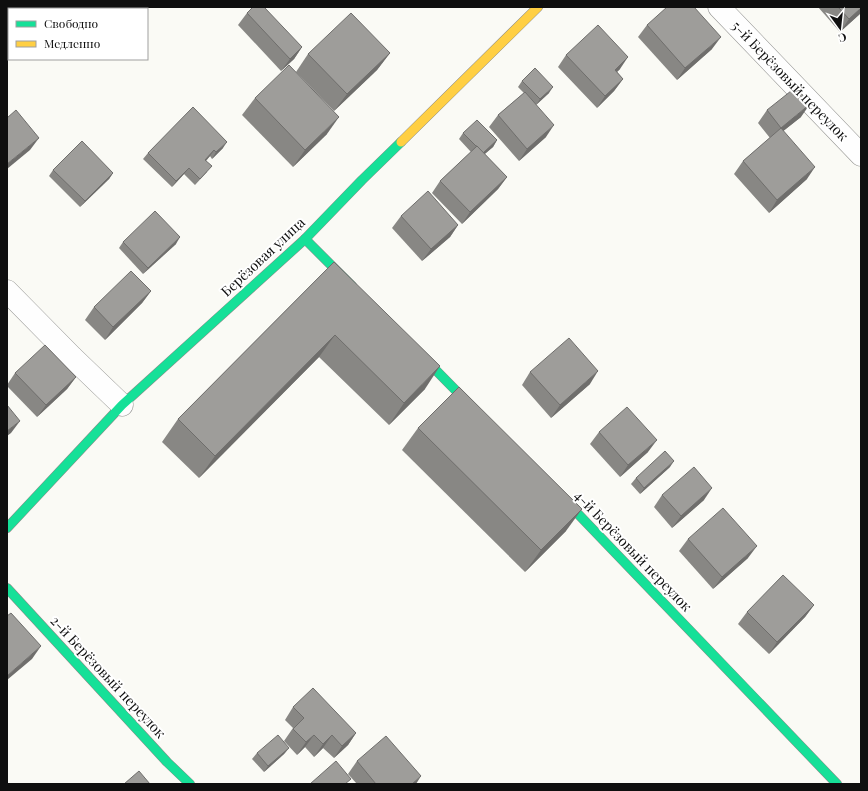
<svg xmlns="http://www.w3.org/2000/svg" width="868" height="791" viewBox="0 0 868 791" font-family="'Playfair Display',serif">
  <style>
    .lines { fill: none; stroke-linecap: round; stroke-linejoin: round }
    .street-casing { stroke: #959593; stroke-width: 23 }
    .fast-casing { stroke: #8b8b89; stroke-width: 10 }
    .slow-casing { stroke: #8b8b89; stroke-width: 10 }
    .street { stroke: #fefefe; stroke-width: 22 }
    .fast { stroke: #16e098; stroke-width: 9 }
    .slow { stroke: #ffcf43; stroke-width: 9 }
    .wall { fill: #888784 }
    .shaded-wall { fill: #6f6e6c }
    .building { fill: #9e9d9a; stroke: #6f6e6c }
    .labels { text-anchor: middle; stroke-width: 4; stroke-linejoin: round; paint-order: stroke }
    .street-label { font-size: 14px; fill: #0f0f0f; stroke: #fff }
  </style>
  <rect width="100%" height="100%" fill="#fafaf5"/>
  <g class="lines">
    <g class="street-casing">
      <g id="street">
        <polyline points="719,7 861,155"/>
        <polyline points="7,291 72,357 122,405"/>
      </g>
    </g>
    <g class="fast-casing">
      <g id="fast">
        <polyline points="305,239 352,286"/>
        <polyline points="416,350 476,411"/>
        <polyline points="557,492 837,784"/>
        <polyline points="7,528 122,405 305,239 362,180 401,142"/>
        <polyline points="7,588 167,762 190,784"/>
      </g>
    </g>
    <g class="slow-casing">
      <polyline id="slow" points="401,142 538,7"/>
    </g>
    <use href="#street" class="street"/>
    <use href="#fast" class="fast"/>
    <use href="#slow" class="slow"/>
  </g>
  <g class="wall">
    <polygon points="92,7 128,7 129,9 94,9"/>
    <polygon points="818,7 861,7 861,13 840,32"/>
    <polygon points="247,13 302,47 294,59 281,71 238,25"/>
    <polygon points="647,25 712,49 677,80 638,37"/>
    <polygon points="390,53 377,70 334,111 296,72 308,54"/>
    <polygon points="566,55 620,69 617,72 623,79 614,91 597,108 558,67"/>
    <polygon points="522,81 549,93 536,105 546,137 519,161 489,127 498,115 524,93 518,87"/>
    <polygon points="255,98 327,134 293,167 242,115"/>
    <polygon points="767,110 801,117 783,131 807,179 769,213 734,174 743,161 770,138 758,123"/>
    <polygon points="463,133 497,140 493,147 484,154 507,177 498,189 462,224 432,193 440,181 471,152 459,139"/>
    <polygon points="223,148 212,159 210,156 206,161 207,172 195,185 184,174 172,187 143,159 148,153"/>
    <polygon points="53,170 113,173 109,179 80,207 49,176"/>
    <polygon points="401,216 458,225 450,237 422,261 392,228"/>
    <polygon points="123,242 176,244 143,274 119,248"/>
    <polygon points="334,262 425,389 389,425 319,357 199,478 162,442 178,419"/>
    <polygon points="151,291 142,303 105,340 85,320 94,307"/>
    <polygon points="530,372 590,384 551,418 522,385"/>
    <polygon points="15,373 76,377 67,389 37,417 7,386 7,385"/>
    <polygon points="418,428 566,531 525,572 402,450"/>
    <polygon points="599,432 648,452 620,477 590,444"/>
    <polygon points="670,467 640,494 631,484 636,478"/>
    <polygon points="662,495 704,500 672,528 654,507"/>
    <polygon points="688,539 748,558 713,589 679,551"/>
    <polygon points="814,605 805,617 769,654 738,624 747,612"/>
    <polygon points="293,707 356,733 348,745 334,758 323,748 314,757 305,747 297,755 284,741 293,728 285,720"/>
    <polygon points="289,748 284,754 264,772 252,759 257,753"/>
    <polygon points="357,761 416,784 357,784 348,774"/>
  </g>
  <g class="shaded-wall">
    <polygon points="861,8 861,13 840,32 849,19"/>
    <polygon points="721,37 712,49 677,80 685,68"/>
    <polygon points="302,47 294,59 281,71 290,59"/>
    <polygon points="390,53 377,70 334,111 347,94"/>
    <polygon points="628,57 620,69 606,82 615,70"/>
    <polygon points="623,79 614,91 597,108 605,96"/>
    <polygon points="553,87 549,93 536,105 540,99"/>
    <polygon points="810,104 801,117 772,140 781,128"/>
    <polygon points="339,117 327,134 293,167 305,150"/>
    <polygon points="554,125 546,137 519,161 527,149"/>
    <polygon points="39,138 30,150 7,169 7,164"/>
    <polygon points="497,140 493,147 478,160 483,153"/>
    <polygon points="227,142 223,148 212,159 216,152"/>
    <polygon points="214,150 210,156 201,166 205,160"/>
    <polygon points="815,167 807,179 769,213 777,200"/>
    <polygon points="189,168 184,174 172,187 176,181"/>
    <polygon points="113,173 109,179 80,207 85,201"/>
    <polygon points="507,177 498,189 462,224 470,212"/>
    <polygon points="458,225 450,237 422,261 431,249"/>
    <polygon points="180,237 176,244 143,274 148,268"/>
    <polygon points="151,291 142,303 105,340 113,327"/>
    <polygon points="335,335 319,357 199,478 215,456"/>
    <polygon points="440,366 425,389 389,425 404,403"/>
    <polygon points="598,371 590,384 551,418 560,405"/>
    <polygon points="76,377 67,389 37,417 46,405"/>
    <polygon points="20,421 11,433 7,436 7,431"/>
    <polygon points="657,440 648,452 620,477 628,465"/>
    <polygon points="674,461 670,467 640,494 644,488"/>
    <polygon points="712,488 704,500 672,528 681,516"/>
    <polygon points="582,509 566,531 525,572 541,550"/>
    <polygon points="757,546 748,558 713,589 722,577"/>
    <polygon points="814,605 805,617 769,654 777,642"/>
    <polygon points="41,646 32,659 7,680 7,676"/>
    <polygon points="356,733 348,745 334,758 342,746"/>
    <polygon points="314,735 305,747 297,755 306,742"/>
    <polygon points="332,735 323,748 314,757 323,744"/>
    <polygon points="289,748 284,754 264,772 268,766"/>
    <polygon points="421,776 416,784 412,784"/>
  </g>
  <g class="building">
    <polygon points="103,7 128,7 129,9 105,9"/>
    <polygon points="253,7 264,7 302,47 290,59 247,13"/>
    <polygon points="667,7 694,7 721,37 685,68 647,25"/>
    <polygon points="838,7 861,7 861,8 849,19"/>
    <polygon points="351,13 390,53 347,94 308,54"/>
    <polygon points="598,25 628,57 615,70 623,79 605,96 566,55"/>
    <polygon points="289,65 339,117 305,150 255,98"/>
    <polygon points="535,68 553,87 540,99 522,81"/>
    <polygon points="796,87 810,104 781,128 767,110"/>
    <polygon points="525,92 554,125 527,149 498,115"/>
    <polygon points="193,107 227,142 216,152 214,150 205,160 212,166 200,179 189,168 176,181 148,153"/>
    <polygon points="16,110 39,138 7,164 7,118"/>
    <polygon points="477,120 497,140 483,153 477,146 476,146 463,133"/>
    <polygon points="781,128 815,167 777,200 743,161"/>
    <polygon points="82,141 113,173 85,201 53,170"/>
    <polygon points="477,146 507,177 470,212 440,181"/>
    <polygon points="428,191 458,225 431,249 401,216"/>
    <polygon points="155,211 180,237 148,268 123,242"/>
    <polygon points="334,262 440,366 404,403 335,335 215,456 178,419"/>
    <polygon points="131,271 151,291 113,327 94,307"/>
    <polygon points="569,338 598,371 560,405 530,372"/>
    <polygon points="45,345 76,377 46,405 15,373"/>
    <polygon points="459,387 582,509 541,550 418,428"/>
    <polygon points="7,405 20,421 7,431"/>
    <polygon points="627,407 657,440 628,465 599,432"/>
    <polygon points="665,451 674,461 644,488 636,478"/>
    <polygon points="694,467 712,488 681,516 662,495"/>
    <polygon points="723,508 757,546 722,577 688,539"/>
    <polygon points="783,575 814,605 777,642 747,612"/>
    <polygon points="11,613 41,646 7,676 7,616"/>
    <polygon points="313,688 356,733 342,746 332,735 323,744 314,735 306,742 293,729 304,718 293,707"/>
    <polygon points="278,735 289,748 268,766 257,753"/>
    <polygon points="386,736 421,776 412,784 376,784 357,761"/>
    <polygon points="336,761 351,779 345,784 310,784"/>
    <polygon points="139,771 150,784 124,784"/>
  </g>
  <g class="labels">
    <g class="street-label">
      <text transform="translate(790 81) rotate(46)" y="5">5-й Берёзовый переулок</text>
      <text transform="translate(263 257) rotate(-43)" y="5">Берёзовая улица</text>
      <text transform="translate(633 551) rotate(46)" y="5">4-й Берёзовый переулок</text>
      <text transform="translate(108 677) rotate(47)" y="5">2-й Берёзовый переулок</text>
    </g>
  </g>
  <rect width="868" height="791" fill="none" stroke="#0f0f0f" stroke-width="16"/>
  <rect x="8" y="8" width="140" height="52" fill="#ffffff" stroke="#9f9f9f"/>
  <rect x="16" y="21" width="20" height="6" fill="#16e098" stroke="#9f9f9f"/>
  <text x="44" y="28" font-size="12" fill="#0f0f0f">Свободно</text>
  <rect x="16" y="41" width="20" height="6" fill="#ffcf43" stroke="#9f9f9f"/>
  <text x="44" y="48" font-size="12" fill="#0f0f0f">Медленно</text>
  <g transform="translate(840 28) rotate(165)" stroke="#ffffff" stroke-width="3" paint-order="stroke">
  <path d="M0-3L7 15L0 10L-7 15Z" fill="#0f0f0f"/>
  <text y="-6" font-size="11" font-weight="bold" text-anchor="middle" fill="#0f0f0f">С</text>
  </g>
</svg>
